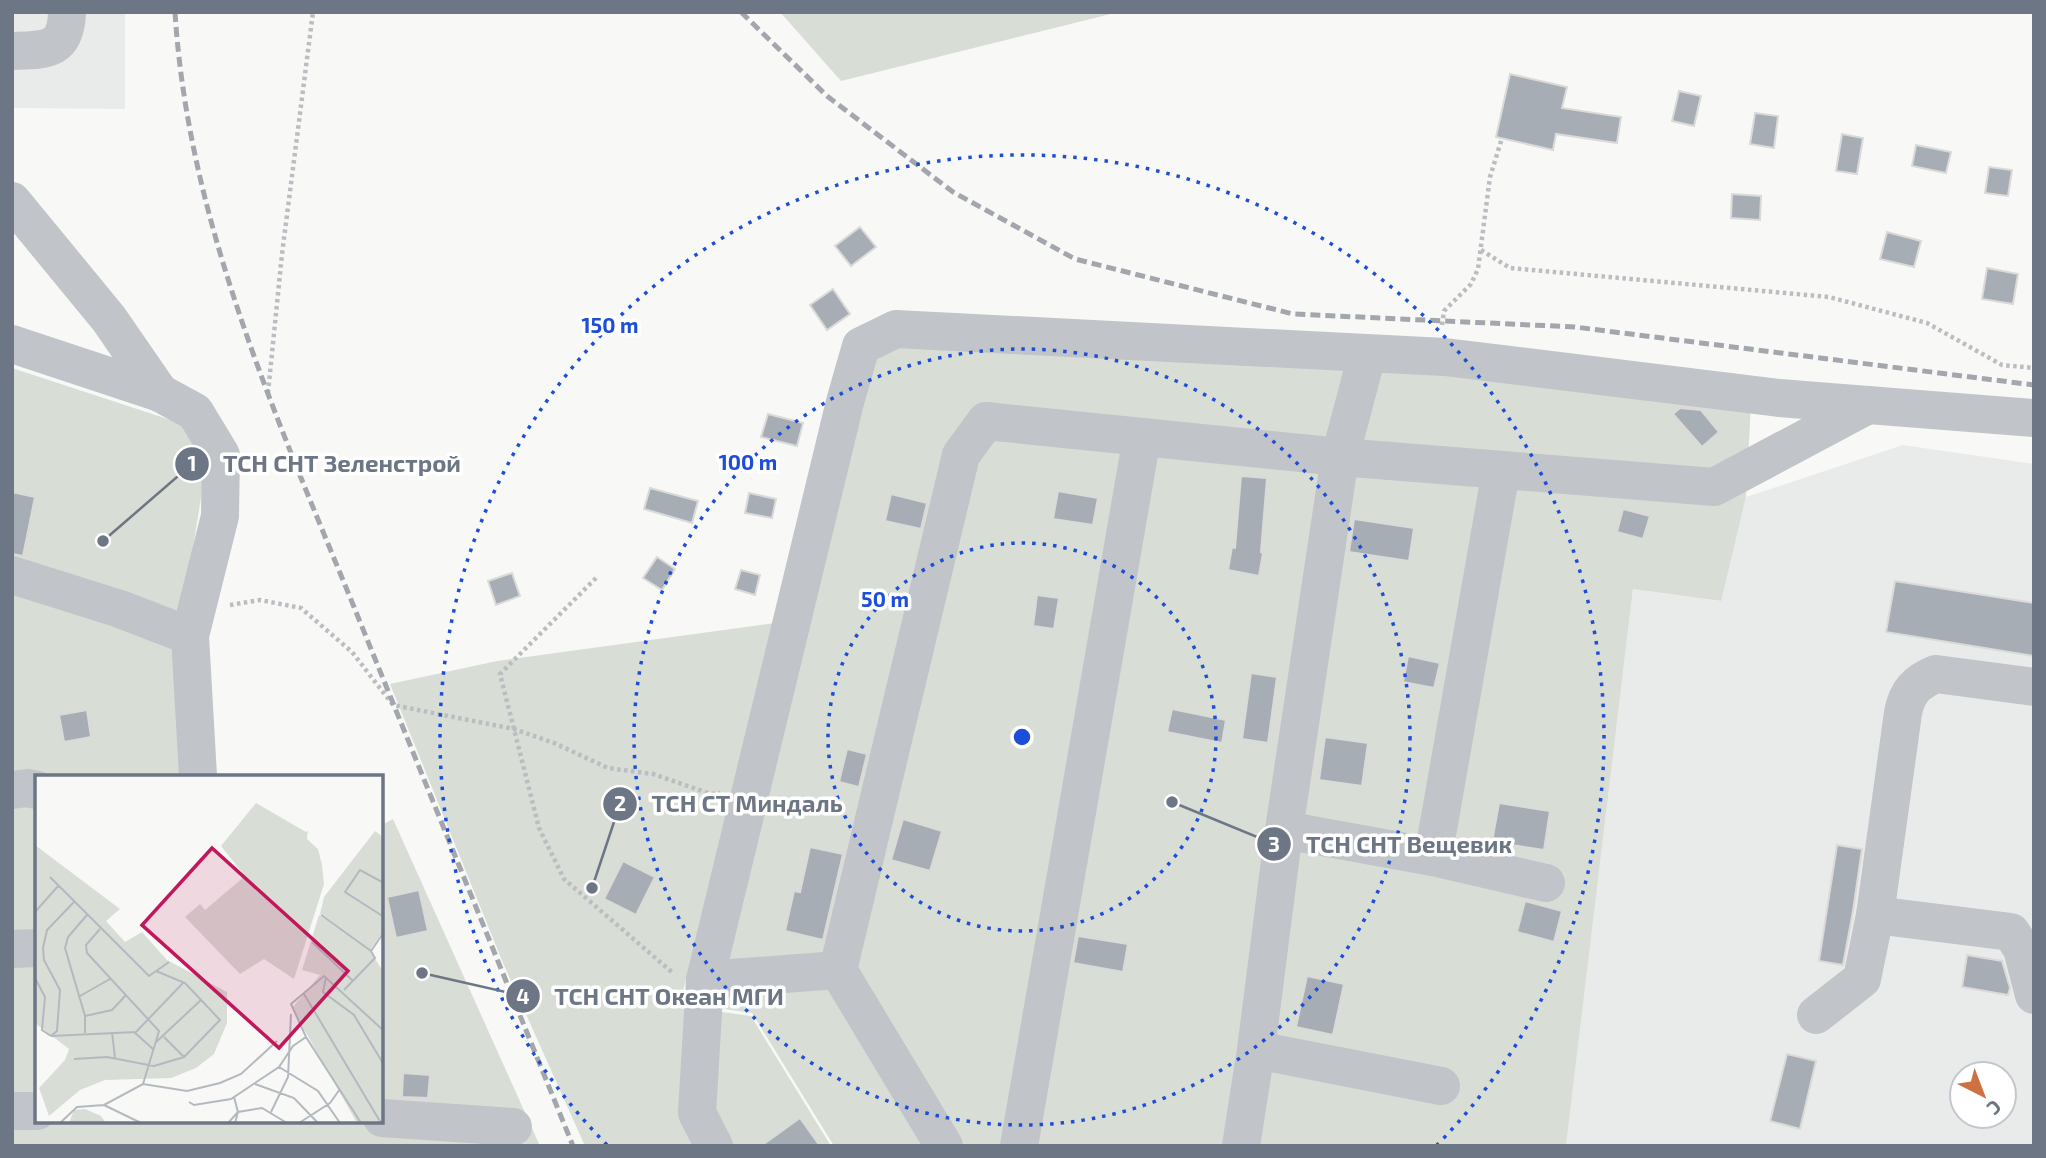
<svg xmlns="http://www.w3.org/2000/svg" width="2046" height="1158" viewBox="0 0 2046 1158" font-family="'Exo 2',sans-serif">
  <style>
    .built { fill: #e9eaea; fill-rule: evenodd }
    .green { fill: #d8ddd6 }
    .building { fill: #a7adb4; stroke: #dadad9; stroke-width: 2 }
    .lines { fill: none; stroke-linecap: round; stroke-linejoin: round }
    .path { stroke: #bbbdc0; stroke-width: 4.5; stroke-dasharray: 3.5 3.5; stroke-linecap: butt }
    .minor { stroke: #c1c4c8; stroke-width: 38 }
    .rail { stroke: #a3a7ad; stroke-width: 5; stroke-dasharray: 10 5; stroke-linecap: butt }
    .ring { fill: none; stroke: #1d4ed8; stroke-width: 3.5; stroke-dasharray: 3.5 7 }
    .inset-road { fill: none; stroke: #b3b9bf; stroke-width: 2 }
    .view { fill: #c2185b; fill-opacity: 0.15; stroke: #c2185b; stroke-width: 3.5 }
    .inset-edge { fill: none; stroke: #6c7684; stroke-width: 3.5 }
    .centre { fill: #1d4ed8; stroke: #fff; stroke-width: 3.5 }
    .ring-label { font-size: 21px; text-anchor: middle; font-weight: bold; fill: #1d4ed8; stroke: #fff; stroke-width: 7; stroke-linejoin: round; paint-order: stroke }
    .leader { fill: none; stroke: #6c7684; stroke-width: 2.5 }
    .callout-dot { fill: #6c7684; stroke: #fff; stroke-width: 2.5 }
    .mark-label { font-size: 21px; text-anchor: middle; font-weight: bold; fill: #fff }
    .callout-label { font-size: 24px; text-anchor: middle; font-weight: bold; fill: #6c7684; stroke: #fff; stroke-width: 7; stroke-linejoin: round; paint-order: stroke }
  </style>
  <rect width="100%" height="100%" fill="#f8f9f7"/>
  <g class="built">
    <polygon points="12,12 125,12 125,109 12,108"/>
    <path d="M1903 445 2034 464V1146H1566L1633 589 1720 601 1746 497ZM1962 1074H2004V1116H1962Z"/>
  </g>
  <g class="green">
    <polygon points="780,12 1119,12 841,81"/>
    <polygon points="868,325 1752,386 1746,497 1721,601 1633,589 1566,1146 834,1146 752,1013 683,1003"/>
    <polygon points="12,368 192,427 207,461 181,621 188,776 37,776 37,1121 382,1121 382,825 393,819 540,1146 12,1146"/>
    <polygon points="782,622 679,1006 751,1016 831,1146 585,1146 503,963 390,684 497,661"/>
  </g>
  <g class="building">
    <polygon points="1510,74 1567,87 1562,108 1621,117 1617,143 1556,134 1553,150 1496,137"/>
    <polygon points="1679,91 1701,96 1694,126 1672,121"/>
    <polygon points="1755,113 1778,116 1774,148 1750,144"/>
    <polygon points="1842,134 1863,138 1857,174 1836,171"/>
    <polygon points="1916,145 1951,152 1946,173 1912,166"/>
    <polygon points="1989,167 2012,170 2008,196 1985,193"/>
    <polygon points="1732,194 1761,196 1760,220 1731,218"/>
    <polygon points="860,227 876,247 851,266 835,246"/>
    <polygon points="1887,232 1921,241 1914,267 1880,259"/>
    <polygon points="1987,268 2018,274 2013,304 1982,299"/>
    <polygon points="833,289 850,314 827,330 810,305"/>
    <polygon points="1680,408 1701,410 1719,432 1702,447 1673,414"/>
    <polygon points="768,414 803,423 797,446 761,437"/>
    <polygon points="1241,476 1267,478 1261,552 1263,553 1259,576 1228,570 1232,547 1235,548"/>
    <polygon points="650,488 698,501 692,523 644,509"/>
    <polygon points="1058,491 1098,498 1093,525 1053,519"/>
    <polygon points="12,492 35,497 23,556 12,554"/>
    <polygon points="749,493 776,499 772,518 745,513"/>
    <polygon points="891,494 927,503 921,529 885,521"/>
    <polygon points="1623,509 1650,516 1643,539 1617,532"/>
    <polygon points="1354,519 1414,528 1409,561 1349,552"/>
    <polygon points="657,557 675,569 662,590 643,578"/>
    <polygon points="741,570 760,575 755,595 735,589"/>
    <polygon points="512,573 520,596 496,605 488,581"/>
    <polygon points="1895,581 2034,603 2034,656 1886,632"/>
    <polygon points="1037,595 1059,598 1054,629 1033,626"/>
    <polygon points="1408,656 1440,663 1434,688 1403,682"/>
    <polygon points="1251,673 1277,677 1268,743 1242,739"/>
    <polygon points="1172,709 1226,720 1222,743 1167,732"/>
    <polygon points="87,710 91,737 64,742 59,715"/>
    <polygon points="1325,737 1368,743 1362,786 1319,780"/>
    <polygon points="847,749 867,754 859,787 839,782"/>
    <polygon points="1499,803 1550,811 1544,850 1492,842"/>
    <polygon points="903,819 942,831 930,871 891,860"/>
    <polygon points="1837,845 1862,849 1853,911 1843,965 1819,961"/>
    <polygon points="810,847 843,854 823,940 785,931 794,891 800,892"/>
    <polygon points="623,861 655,877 636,915 604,899"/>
    <polygon points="419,890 428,931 396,938 387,897"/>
    <polygon points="1525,901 1562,911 1554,942 1517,932"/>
    <polygon points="1078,936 1128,944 1123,972 1073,963"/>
    <polygon points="1967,955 2002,961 2010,988 2008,995 1962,987"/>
    <polygon points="1307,976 1344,984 1333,1035 1296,1027"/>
    <polygon points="1787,1054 1816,1061 1800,1129 1770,1121"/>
    <polygon points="403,1073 430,1075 428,1098 402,1097"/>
    <polygon points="800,1118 820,1146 761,1146"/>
  </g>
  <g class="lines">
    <g class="path">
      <polyline points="1481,250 1510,268 1829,297 1927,323 2002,365 2034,368"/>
      <polyline points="1442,325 1444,311 1471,284 1478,269 1490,177 1502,138"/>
      <polyline points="268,393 282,254 313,12"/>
      <polyline points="596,578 500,674 539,828 564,879 674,974"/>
      <polyline points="230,605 260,600 301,608 352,652 393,705 514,729 554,743 608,768 653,774 711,794 720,793"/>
    </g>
    <g class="minor">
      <path d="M12 51C45 50 66 52 67 12"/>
      <polyline points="12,201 109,319 160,393"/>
      <polyline points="12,344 160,393 195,412 221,455 220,516 190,636 198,776"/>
      <polyline points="1367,355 1340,457 1714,487 1868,405"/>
      <polyline points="12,575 120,609 190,636"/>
      <polyline points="12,790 27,788 37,790"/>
      <polyline points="1284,830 1433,857 1546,883"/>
      <polyline points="1433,857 1501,471"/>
      <polyline points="1875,915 2011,932 2022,949 2034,995"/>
      <polyline points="12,949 37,948"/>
      <polyline points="838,970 961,455 986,421 1340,457 1284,830 1256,1050 1241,1146"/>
      <polyline points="705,980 838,970 944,1146"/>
      <path d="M1816 1015 1862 979 1875 915 1903 713C1907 692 1916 682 1936 674L2034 687"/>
      <polyline points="1256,1050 1441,1086"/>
      <polyline points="12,1111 37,1111"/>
      <polyline points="382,1118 513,1127"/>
      <polyline points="714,1146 697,1113 705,980 845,402 861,346 896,329 1445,357 1779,398 2034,418"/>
      <polyline points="1019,1146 1142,437"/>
    </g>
    <g class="rail">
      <path d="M175 12C188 221 276 416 354 607 427 787 500 966 573 1146"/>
      <polyline points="741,12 827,96 953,192 1075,259 1293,314 1575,327 2034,385"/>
    </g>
  </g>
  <g class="ring">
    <circle cx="1022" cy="737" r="194"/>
    <circle cx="1022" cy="737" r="388"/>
    <path d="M607 1145A582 582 0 1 1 1437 1145"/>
  </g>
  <g transform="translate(35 775)">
    <rect width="348" height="348" fill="#f8f9f7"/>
    <path d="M221 28 271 57 273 55 272 64 283 74 287 90 289 109 259 204 229 184 205 199 150 142 165 129 170 135 210 101 186 71ZM340 56 348 62 349 155 335 175 285 139 289 122ZM0 70 85 134 71 146 90 167 107 157 132 185 192 217V248L179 279 161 293 136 303 70 305 45 315 14 341 4 313 30 285 34 274 0 248ZM284 140 335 176 348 196V348H322L257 233 285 200 267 195ZM50 334 66 341 71 348H34L39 335Z" fill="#d8ddd6"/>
    <path class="inset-road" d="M15 102 114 201 134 187M349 108 325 95 310 117 349 142M0 137 24 110M286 140 336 176M65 154 51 170 52 178 124 256 108 309M277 167 318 206M291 202 288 217 319 240 349 290M0 203 10 222 7 255 16 261M309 215 340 183 336 176 349 157M269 219 346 348M45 221 75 204M50 241 77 235 91 220M77 257 80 283M99 257 118 274M50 258V241L30 173 33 162 52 140M17 260 22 256 25 215 9 185 8 173 12 155 39 127M16 261 101 257 148 208M129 262 149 282M120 268 166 225M39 284 72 282 119 291 149 282 185 245 150 208 121 196M244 292 283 316 305 348M220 309 259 323 283 348M199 322 203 337 200 348M154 327 159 330 196 324 244 292 258 271 271 262M69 330 106 348M236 337 253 302 256 239M25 348 42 332 69 330 108 309 152 316 185 308 206 299 242 266M193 348 203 337 227 333 252 348M264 348 295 328 305 314M326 348 271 262 256 229 289 201 349 256"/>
    <path class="view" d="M177 73 313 196 244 273 107 150Z"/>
    <rect width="348" height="348" class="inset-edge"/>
  </g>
  <circle cx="1022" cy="737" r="10" class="centre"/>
  <g class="ring-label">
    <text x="610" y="333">150 m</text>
    <text x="748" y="470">100 m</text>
    <text x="885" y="607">50 m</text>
  </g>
  <path class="leader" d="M103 541L192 464M592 888L620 804M1172 802L1274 844M422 973L523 996"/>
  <g class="callout-dot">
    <circle cx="103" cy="541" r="7"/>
    <circle cx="592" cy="888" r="7"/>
    <circle cx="1172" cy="802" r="7"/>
    <circle cx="422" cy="973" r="7"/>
    <circle cx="192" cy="464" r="18"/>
    <circle cx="620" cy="804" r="18"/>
    <circle cx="1274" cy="844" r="18"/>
    <circle cx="523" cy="996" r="18"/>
  </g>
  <g class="mark-label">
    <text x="192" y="471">1</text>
    <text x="620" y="811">2</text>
    <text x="1274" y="852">3</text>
    <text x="523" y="1004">4</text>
  </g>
  <g class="callout-label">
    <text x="342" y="472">ТСН СНТ Зеленстрой</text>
    <text x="747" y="812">ТСН СТ Миндаль</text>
    <text x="1409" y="853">ТСН СНТ Вещевик</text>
    <text x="669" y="1005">ТСН СНТ Океан МГИ</text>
  </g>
  <rect width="2046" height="1158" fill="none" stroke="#6c7684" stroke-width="28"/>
  <g transform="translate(1983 1095) rotate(138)"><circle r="33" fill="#ffffff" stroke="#c4c8ce" stroke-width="2"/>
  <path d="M0-5L12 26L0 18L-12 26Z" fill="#cd7142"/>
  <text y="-10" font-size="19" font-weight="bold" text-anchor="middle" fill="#6c7684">С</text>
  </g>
</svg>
